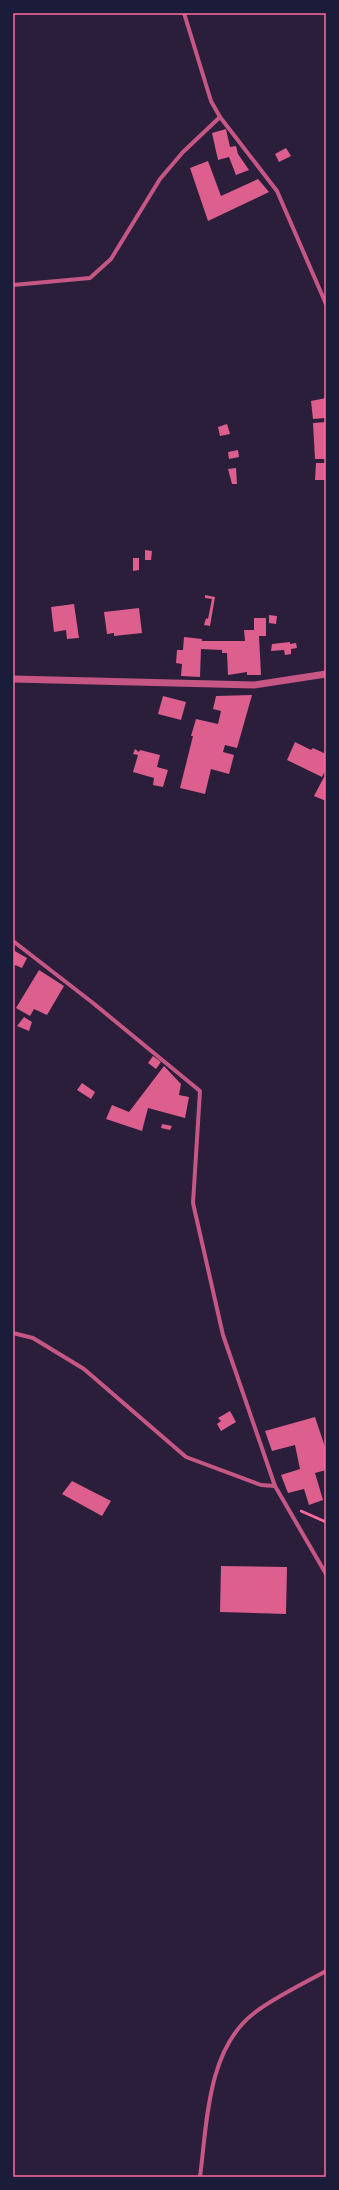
<svg xmlns="http://www.w3.org/2000/svg" width="339" height="2190" viewBox="0 0 339 2190" font-family="'Varela Round',sans-serif">
  <style>
    .green { fill: #2a1e3b }
    .building { fill: #dd5f8e }
    .lines { fill: none; stroke-linecap: round; stroke-linejoin: round }
    .path { stroke: #ff6b9d; stroke-width: 2.5 }
    .minor { stroke: #c65784; stroke-width: 4 }
    .tertiary { stroke: #c65784; stroke-width: 7 }
    .neatline { fill: none; stroke: #ff6b9d; stroke-width: 1.5 }
  </style>
  <rect width="100%" height="100%" fill="#1b1b3a"/>
  <rect class="green" x="13" y="13" width="313" height="2164"/>
  <g class="building">
    <polygon points="226,129 230,147 236,146 238,154 249,170 236,175 229,157 218,160 212,133"/>
    <polygon points="286,148 291,156 279,162 275,154"/>
    <polygon points="208,161 221,196 258,179 269,192 208,221 190,168"/>
    <polygon points="326,398 326,418 313,419 311,401"/>
    <polygon points="326,422 326,459 315,459 313,423"/>
    <polygon points="227,424 230,434 220,436 218,427"/>
    <polygon points="238,450 239,457 229,459 228,452"/>
    <polygon points="316,463 326,463 326,480 315,480"/>
    <polygon points="236,468 237,484 232,484 228,469"/>
    <polygon points="145,550 152,551 151,560 145,560"/>
    <polygon points="133,558 139,558 139,570 133,571"/>
    <polygon points="205,595 215,597 210,626 204,625 206,618 208,619 212,599 205,598"/>
    <polygon points="74,604 79,638 67,639 66,630 54,632 51,607"/>
    <polygon points="139,608 142,633 114,636 114,633 107,634 104,612"/>
    <polygon points="269,615 277,616 276,624 269,623"/>
    <polygon points="254,618 266,618 266,636 259,636 261,675 247,675 247,672 228,675 227,653 222,653 222,650 201,649 200,677 181,676 182,664 176,663 177,650 183,650 184,637 202,639 202,641 245,641 244,630 254,630"/>
    <polygon points="290,642 290,644 296,643 297,648 291,649 291,654 285,655 284,650 271,651 272,644"/>
    <polygon points="252,695 237,748 225,745 223,752 234,755 229,774 211,769 205,794 180,788 193,736 191,736 196,719 218,724 221,711 213,709 216,696"/>
    <polygon points="163,696 186,702 181,720 158,714"/>
    <polygon points="295,742 311,750 313,748 326,754 326,769 322,777 287,760"/>
    <polygon points="135,749 139,752 140,750 160,755 157,767 168,770 163,787 153,785 154,778 133,772 138,755 133,754"/>
    <polygon points="324,777 326,777 326,801 314,796"/>
    <polygon points="13,950 27,958 22,968 15,965 13,968"/>
    <polygon points="39,970 64,986 47,1015 34,1009 30,1016 16,1008"/>
    <polygon points="24,1017 32,1022 29,1031 17,1026"/>
    <polygon points="153,1056 161,1062 156,1069 148,1063"/>
    <polygon points="164,1066 181,1084 179,1095 189,1097 185,1118 148,1108 142,1131 106,1119 112,1105 129,1112"/>
    <polygon points="82,1083 95,1092 91,1099 77,1090"/>
    <polygon points="162,1124 172,1126 170,1130 161,1128"/>
    <polygon points="230,1411 236,1422 221,1431 217,1424 221,1421 218,1418"/>
    <polygon points="315,1417 326,1450 326,1470 315,1473 323,1500 309,1505 304,1489 288,1493 281,1475 300,1469 295,1445 272,1451 265,1431"/>
    <polygon points="72,1481 111,1501 102,1516 62,1494"/>
    <polygon points="221,1566 287,1567 286,1614 220,1612"/>
  </g>
  <g class="lines">
    <polyline class="path" points="301,1511 326,1522"/>
    <g class="minor">
      <polyline points="184,13 211,101 220,117"/>
      <polyline points="13,285 90,278 111,259 160,179 183,152 220,117 277,191 326,304"/>
      <polyline points="13,941 93,1003 200,1091 193,1203 223,1335 275,1486 326,1574"/>
      <polyline points="13,1333 33,1338 84,1369 186,1457 261,1485 275,1486"/>
      <path d="M200 2177C207 2124 207 2050 253 2014 273 1998 303 1984 326 1971"/>
    </g>
    <polyline class="tertiary" points="13,679 254,685 326,674"/>
  </g>
  <rect width="339" height="2190" fill="none" stroke="#1b1b3a" stroke-width="28"/>
  <rect x="14" y="14" width="311" height="2162" class="neatline"/>
</svg>
